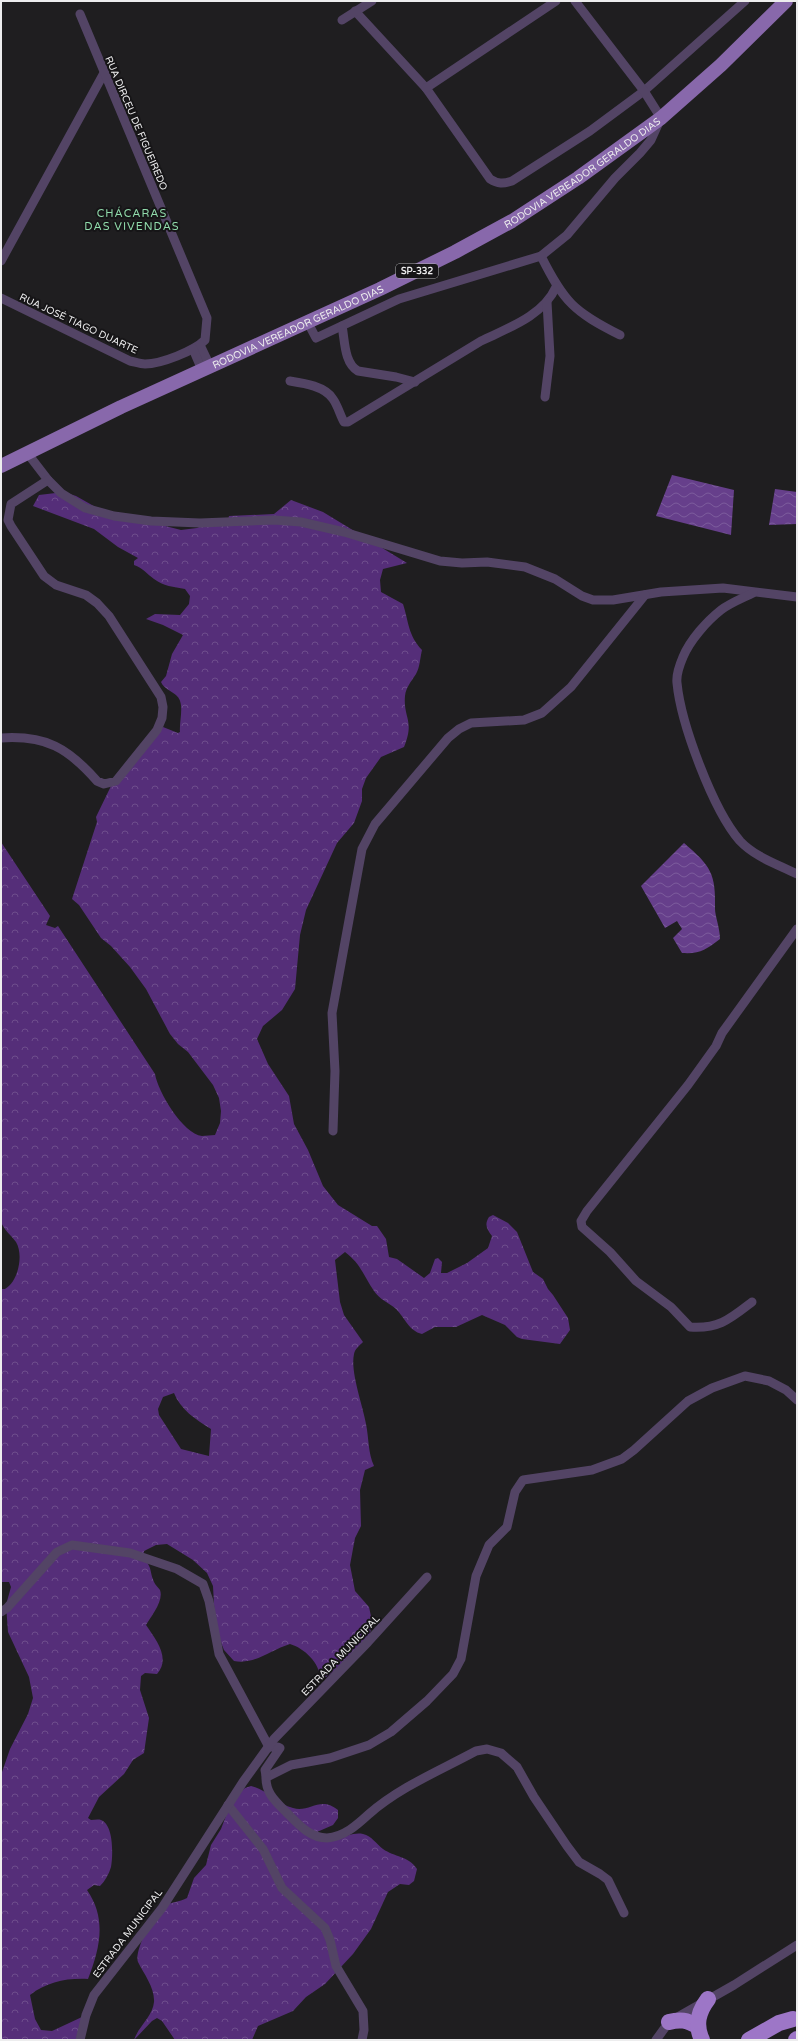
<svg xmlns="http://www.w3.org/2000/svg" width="798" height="2041" viewBox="0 0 798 2041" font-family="'Varela Round',sans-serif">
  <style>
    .forest { fill: url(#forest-crowns); fill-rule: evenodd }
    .water { fill: url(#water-waves) }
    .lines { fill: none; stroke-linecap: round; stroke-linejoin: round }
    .minor { stroke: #534465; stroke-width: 9 }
    .primary { stroke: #8868ab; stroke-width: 14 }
    .motorway { stroke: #9d76c7; stroke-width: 16 }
    .labels { text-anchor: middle; stroke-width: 4; stroke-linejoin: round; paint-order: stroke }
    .shield { fill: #161517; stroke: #acacae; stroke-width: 1 }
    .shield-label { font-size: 9px; font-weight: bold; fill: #ededee }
    .street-label { font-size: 10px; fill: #ededee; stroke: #161517 }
    .neighbourhood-label { font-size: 11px; letter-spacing: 1px; fill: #91dcac; stroke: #161517 }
  </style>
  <defs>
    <pattern id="forest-crowns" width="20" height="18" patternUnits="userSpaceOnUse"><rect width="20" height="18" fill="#552e79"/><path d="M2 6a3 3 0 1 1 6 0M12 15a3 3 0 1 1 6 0" fill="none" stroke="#6e4d8c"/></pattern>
    <pattern id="water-waves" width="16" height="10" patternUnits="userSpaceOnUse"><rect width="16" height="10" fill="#663f8b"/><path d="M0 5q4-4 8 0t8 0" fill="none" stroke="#7c5b9c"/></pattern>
  </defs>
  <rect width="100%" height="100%" fill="#1f1e20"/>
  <g class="forest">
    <path d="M64 492 76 496 99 509 181 530 197 528 217 519 227 524 229 516 274 514 291 500 323 512 407 563 383 569 380 580 381 592 403 604C409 623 408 635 422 650 420 658 420 667 416 674 411 682 406 687 405 696 403 718 415 720 404 747L381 757 366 778 362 789V801L354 823 337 843 306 910 300 935 295 989 282 1010 263 1026 257 1039 268 1064 289 1096 294 1124 308 1150 323 1186 338 1205 372 1226H377L386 1239 389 1257 397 1259 424 1278 430 1273 435 1259 438 1258 442 1262 441 1273H447L467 1263 488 1248 492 1236C487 1229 484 1225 489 1217L493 1215 508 1223 517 1232 533 1272 543 1279 548 1289 553 1295 568 1318 570 1330 560 1344 522 1339 517 1337 505 1325 482 1315 456 1327H435L422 1334C409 1331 405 1318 396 1309 389 1303 379 1299 374 1291 363 1275 361 1264 345 1252L335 1260 340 1302 344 1315 363 1342C359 1346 355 1349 354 1354 350 1372 363 1406 366 1424 369 1439 368 1453 374 1466L365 1470 360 1490 361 1526 355 1538 350 1565 355 1591 369 1607 372 1621 370 1634 359 1655 326 1677 320 1678C320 1663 304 1648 290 1644 270 1650 255 1665 234 1661L224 1650 218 1635 215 1622 213 1586 207 1573 193 1560 167 1544 156 1545 144 1551 143 1557C153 1569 149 1570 154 1582 155 1585 158 1587 160 1590 164 1601 151 1616 146 1625 156 1640 171 1658 157 1674L145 1673 141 1676 140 1690 149 1718 144 1753 133 1760 124 1774 99 1797 88 1818 91 1820C94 1820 98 1819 101 1820 114 1825 113 1856 111 1867 109 1874 105 1881 100 1886L94 1885 87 1890C107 1919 100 1948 88 1979 66 1978 47 1982 30 1995L35 2019 41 2030 52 2031 82 2017 84 2040H1V1775L10 1749 28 1714 33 1698 29 1677 8 1632 6 1605 11 1587 9 1582H1V1289H5C18 1282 24 1255 16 1242 11 1235 4 1230 1 1222V842L50 916 46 925 55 928 58 926 155 1074C158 1092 183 1134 202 1136 206 1136 211 1135 215 1135L220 1123 221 1111 219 1098 213 1085 188 1052 178 1044 170 1034 146 989 130 967 111 946 101 938 79 905 72 899 97 822 96 817 111 786 163 727 178 733 180 732C179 721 185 704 177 696 172 691 164 689 161 682L166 676 172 654 183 635 163 625 146 619 155 614 180 615 189 604 190 596 185 589C174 587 163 586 154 579 147 574 143 568 134 565V561L138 558 118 547 94 529 33 506 39 495ZM174 1393C180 1409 196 1420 211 1429L209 1456 181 1449 159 1415 158 1409 163 1397Z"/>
    <path d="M251 1786C266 1789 277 1804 293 1808 310 1813 320 1795 338 1810V1818L333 1825 317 1832C323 1834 332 1837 338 1837 347 1837 354 1832 363 1834 372 1836 376 1844 383 1849 394 1857 409 1856 417 1869L414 1881 409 1885 400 1884 388 1892 371 1929 353 1954 325 1984 306 1997 293 2011 258 2026 252 2040H175L162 2021 157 2018 152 2021 134 2040C138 2027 153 2016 154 2002 155 1988 144 1974 138 1962 134 1952 152 1917 159 1909 166 1902 181 1902 187 1898L194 1878 206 1865 211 1845 221 1829 229 1808 237 1795 245 1788Z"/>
  </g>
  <g class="water">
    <polygon points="672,475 734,490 731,535 656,516"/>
    <polygon points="775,489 797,492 797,524 769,525"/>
    <path d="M684 843C711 866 716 874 715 909 715 916 720 928 720 939 705 950 701 954 682 953L673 938 682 929 677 921 665 928 641 886Z"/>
  </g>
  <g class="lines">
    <g class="minor">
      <path d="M355 11 426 88 490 179C498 184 503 184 512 181L590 131 644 91 745 1"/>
      <polyline points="342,20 372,1"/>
      <polyline points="426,88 556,1"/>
      <path d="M541 256C564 302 574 312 620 335"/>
      <polyline points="1,261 104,73"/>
      <path d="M1 298 130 361C135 362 140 364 145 364 161 364 194 351 205 340L207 318 80 14"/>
      <polyline points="307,321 316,338 399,299 541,256 567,235 615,178 640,153 651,140 661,118 644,91 575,1"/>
      <path d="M342 326C345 341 344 363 358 371L396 377 415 382"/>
      <polyline points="200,345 210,366"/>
      <polyline points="193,349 202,370"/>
      <path d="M290 381C303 383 325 386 333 399 338 406 340 415 344 422H348L481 341C508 328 543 316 556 287"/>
      <polyline points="545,397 550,356 547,302"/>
      <polyline points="28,454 48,480 61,493 85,508 114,516 151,521 200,523 274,520 301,522 344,532 440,561 462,563 487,562 525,567 555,579 582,596 593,600 613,600 661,592 723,588 797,597"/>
      <path d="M753 593C743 598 730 603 721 610 707 621 690 640 683 657 680 664 676 675 677 683 681 724 713 810 740 841 755 857 777 864 797 874"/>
      <path d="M1 738C46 735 68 748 97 781L104 784 116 781 157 730 162 718 163 707 161 697 109 616 97 603 86 595 56 585 44 576 11 526 8 520 11 504 48 480"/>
      <polyline points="333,1131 335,1071 332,1013 362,849 375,824 448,738 459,729 471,723 524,720 542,713 571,687 645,595"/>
      <path d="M752 1302C730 1319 719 1329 690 1327L671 1307 636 1281 610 1252 582 1227 581 1221 587 1211 688 1085 716 1046 722 1033 797 929"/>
      <polyline points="1,1612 7,1608 57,1552 72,1545 130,1553 177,1569 203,1584 209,1601 219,1654 269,1747"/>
      <polyline points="269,1747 278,1747 280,1748 265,1770 266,1775 269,1776 291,1765 330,1758 369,1745 391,1732 427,1701 453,1674 461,1659 476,1576 489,1545 507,1527 515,1492 523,1480 592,1470 622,1459 634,1450 688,1401 712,1388 745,1376 769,1381 786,1390 797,1400"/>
      <path d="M266 1775C265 1793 275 1801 287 1813 298 1824 310 1838 327 1838 344 1837 357 1825 369 1814 400 1787 439 1771 476 1751L487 1749 501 1753 517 1767 534 1797 567 1846 579 1862 600 1874 608 1880 624 1913"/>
      <polyline points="228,1805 263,1849 282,1888 325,1928 330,1940 336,1966 363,2011 364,2030 362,2040"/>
      <polyline points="80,2040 86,2015 94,1995 162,1908 243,1782 274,1739 368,1642 427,1577"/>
      <polyline points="656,2040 669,2022 734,1985 797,1945"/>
    </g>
    <path class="primary" id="s1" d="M1 466 121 407 380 289 455 252 512 221 578 178 661 118 721 65 786 1"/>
    <g class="motorway">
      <path d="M669 2022C680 2019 687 2020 697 2026"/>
      <path d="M702 2040C695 2025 698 2012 708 1999"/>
      <polyline points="749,2040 779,2023 793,2019"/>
      <polyline points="796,2040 797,2039"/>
    </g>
  </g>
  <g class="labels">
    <rect class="shield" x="396" y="264" width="42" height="14" rx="3"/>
    <g class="shield-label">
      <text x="417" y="274">SP-332</text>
    </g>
    <g class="street-label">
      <text transform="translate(137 123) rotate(67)" y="4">RUA DIRCEU DE FIGUEIREDO</text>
      <text dy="4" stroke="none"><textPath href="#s1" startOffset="652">RODOVIA VEREADOR GERALDO DIAS</textPath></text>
      <text transform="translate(79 323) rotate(25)" y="4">RUA JOSÉ TIAGO DUARTE</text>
      <text dy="4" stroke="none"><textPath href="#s1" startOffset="328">RODOVIA VEREADOR GERALDO DIAS</textPath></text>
      <text transform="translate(340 1655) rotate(-46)" y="4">ESTRADA MUNICIPAL</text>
      <text transform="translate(127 1933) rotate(-53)" y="4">ESTRADA MUNICIPAL</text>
    </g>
    <g class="neighbourhood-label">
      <text x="132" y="217">CHÁCARAS<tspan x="132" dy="13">DAS VIVENDAS</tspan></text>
    </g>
  </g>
  <rect width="798" height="2041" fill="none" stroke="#ededee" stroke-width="4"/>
</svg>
